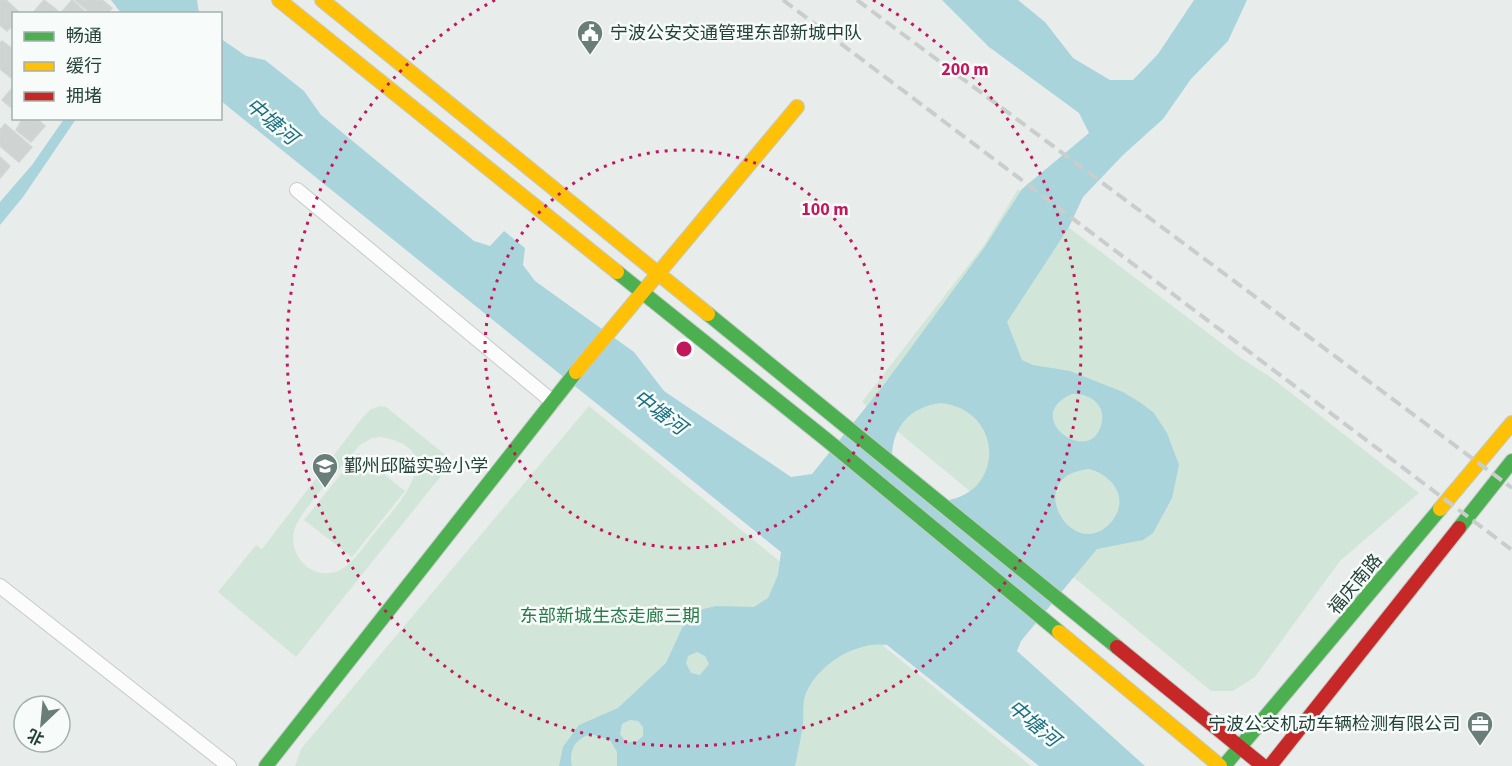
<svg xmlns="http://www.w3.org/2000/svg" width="1512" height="766" viewBox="0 0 1512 766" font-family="'Source Sans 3','Noto Sans SC',sans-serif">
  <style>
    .green { fill: #d1e6d8; fill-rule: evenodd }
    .water { fill: #a9d4db; fill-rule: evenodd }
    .building { fill: #cfd4d2; stroke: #d1d6d4; stroke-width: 1.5 }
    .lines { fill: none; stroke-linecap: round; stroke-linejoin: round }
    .street-casing { stroke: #c5cac8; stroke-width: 16 }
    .fast-casing { stroke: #c3cbc8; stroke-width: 16 }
    .slow-casing { stroke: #c3cbc8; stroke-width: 16 }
    .jam-casing { stroke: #c3cbc8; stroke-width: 16 }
    .street { stroke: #fcfcfc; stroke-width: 14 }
    .fast { stroke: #4caf50; stroke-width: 14 }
    .slow { stroke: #ffc107; stroke-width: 14 }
    .jam { stroke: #c62828; stroke-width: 14 }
    .rail { stroke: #c9cdcc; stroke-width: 4; stroke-dasharray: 12 6; stroke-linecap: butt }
    .ring { fill: none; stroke: #c2185b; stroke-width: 3; stroke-dasharray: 3 6 }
    .labels { text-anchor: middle; stroke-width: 5; stroke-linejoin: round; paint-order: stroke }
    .poi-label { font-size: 18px; fill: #24423a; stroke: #f7fbf9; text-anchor: start }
    .street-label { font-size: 18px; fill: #24423a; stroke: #f7fbf9 }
    .park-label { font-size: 18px; fill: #2d7a4b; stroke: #f7fbf9 }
    .water-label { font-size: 20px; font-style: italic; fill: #1c6f80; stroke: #f7fbf9 }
    .centre { fill: #c2185b; stroke: #f7fbf9; stroke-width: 3 }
    .ring-label { font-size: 18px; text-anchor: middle; font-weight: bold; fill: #c2185b; stroke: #f7fbf9; stroke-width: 5; stroke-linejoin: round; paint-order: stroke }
  </style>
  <rect width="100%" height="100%" fill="#e8edeb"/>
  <g class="green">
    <polygon points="1018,189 1241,358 1272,378 1419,493 1340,561 1255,677 1233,691 1211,691 862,402 984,245"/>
    <path d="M380 406 386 407 453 461 296 657 218 592 256 545 262 549 363 417 371 409ZM380 437C450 448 401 501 377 530 366 543 355 562 340 570 313 583 286 555 295 528 301 510 345 463 360 445L372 438Z"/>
    <polygon points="589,406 1031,766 295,766 301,749"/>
    <polygon points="358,453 405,491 352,557 304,520"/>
  </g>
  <g class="water">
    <polygon points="111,0 197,0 199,13 121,13"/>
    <path d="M942 0H1018L1045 22 1073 58 1110 80H1133L1158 54 1194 0H1247L1228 41 1191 79 1163 119 1123 155 1083 197 1069 227 1007 322 1022 360 1033 365 1070 371 1123 392 1141 403 1154 413 1167 433 1179 465 1172 498 1153 533 1143 540 1097 549 1021 641 1017 651 1145 766H1039L887 645C856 640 815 666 805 696 802 705 804 715 803 724 801 738 798 752 795 766H617V752L610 740 591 734C576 738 568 750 572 766H559L563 747 579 725 618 708 666 663 684 624 695 611 716 606 754 607 768 598 778 575 781 552 221 101 220 38 246 56 265 60 304 91 321 115 474 241 490 246 504 231 525 248 523 265 535 281 634 352 664 391 791 477 812 474 883 386 984 248 1022 189 1089 133 1079 113 989 47ZM1072 394C1088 393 1105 403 1102 421 1094 471 1018 417 1072 394ZM940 403C1005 409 1006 496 941 501L892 458C892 427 910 407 940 403ZM1089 469C1113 475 1130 499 1112 521 1074 567 1019 476 1089 469ZM697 652 705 656 709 664 700 675 691 673 686 663 688 656ZM630 720 638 721 643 727V736L636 742H626L620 734 622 724Z"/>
    <polygon points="64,119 76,119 23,197 0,225 0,202 32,165"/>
  </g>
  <g class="building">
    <polygon points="0,0 6,0 21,14 14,14 14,24 7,31 0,25"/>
    <polygon points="44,0 58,11 56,14 32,14"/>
    <polygon points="72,0 88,14 60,14"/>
    <polygon points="75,0 102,0 112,8 107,14 92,14"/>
    <polygon points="2,41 14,50 14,80 0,69 0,43"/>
    <polygon points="14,86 14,110 2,100"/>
    <polygon points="23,118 36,118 45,126 31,142 16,130"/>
    <polygon points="5,124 32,147 19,162 0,146 0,130"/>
    <polygon points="0,157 10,166 0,178"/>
  </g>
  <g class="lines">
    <g class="street-casing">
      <g id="street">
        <polyline points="297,190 553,402"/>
        <polyline points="0,586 229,766"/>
      </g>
    </g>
    <g class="fast-casing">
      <g id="fast">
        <polyline points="617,272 828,441 1059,632"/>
        <polyline points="708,314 1117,647"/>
        <polyline points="1459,528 1512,461"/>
        <polyline points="266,766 576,372"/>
        <polyline points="1224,766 1440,509"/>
      </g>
    </g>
    <g class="slow-casing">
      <g id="slow">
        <polyline points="279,0 617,272"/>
        <polyline points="322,0 708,314"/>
        <polyline points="576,372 797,107"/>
        <polyline points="1440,509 1512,423"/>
        <polyline points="1059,632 1220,766"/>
      </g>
    </g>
    <g class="jam-casing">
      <g id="jam">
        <polyline points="1117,647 1263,766"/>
        <polyline points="1270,766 1459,528"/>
      </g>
    </g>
    <use href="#street" class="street"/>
    <use href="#fast" class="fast"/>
    <use href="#slow" class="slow"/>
    <use href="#jam" class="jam"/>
    <g class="rail">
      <polyline points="783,0 1512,550"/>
      <polyline points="857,0 1512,488"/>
    </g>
  </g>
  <g class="ring">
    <circle cx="684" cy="349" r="199"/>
    <path d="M873 0A397 397 0 1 1 495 0"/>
  </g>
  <defs>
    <g id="civic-pin" transform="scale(1.35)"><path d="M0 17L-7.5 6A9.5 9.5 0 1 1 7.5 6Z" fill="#697e78" stroke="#f7fbf9"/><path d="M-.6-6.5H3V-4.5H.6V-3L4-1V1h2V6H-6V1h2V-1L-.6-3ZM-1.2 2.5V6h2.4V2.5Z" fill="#fff"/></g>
    <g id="school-pin" transform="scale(1.35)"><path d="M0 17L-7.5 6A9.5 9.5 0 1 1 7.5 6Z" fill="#697e78" stroke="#f7fbf9"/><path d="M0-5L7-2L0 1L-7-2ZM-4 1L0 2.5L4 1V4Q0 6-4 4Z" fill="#fff"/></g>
    <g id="office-pin" transform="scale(1.35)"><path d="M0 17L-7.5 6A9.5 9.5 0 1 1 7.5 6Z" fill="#697e78" stroke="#f7fbf9"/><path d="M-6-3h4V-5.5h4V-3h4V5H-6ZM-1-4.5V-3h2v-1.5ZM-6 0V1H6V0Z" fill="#fff"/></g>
  </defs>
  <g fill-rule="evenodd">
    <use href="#civic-pin" x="590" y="33"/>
    <use href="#school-pin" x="325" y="466"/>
    <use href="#office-pin" x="1480" y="724"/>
  </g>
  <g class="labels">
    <g class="poi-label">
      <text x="610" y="39">宁波公安交通管理东部新城中队</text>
      <text x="344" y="472">鄞州邱隘实验小学</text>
      <text x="1460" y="730" text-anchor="end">宁波公交机动车辆检测有限公司</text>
    </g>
    <g class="street-label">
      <text transform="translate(1355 584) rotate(-50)" y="6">福庆南路</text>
    </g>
    <g class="park-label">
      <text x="610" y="622">东部新城生态走廊三期</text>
    </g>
    <g class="water-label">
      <text transform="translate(272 121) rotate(40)" y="7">中塘河</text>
      <text transform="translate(660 412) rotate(37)" y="7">中塘河</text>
      <text transform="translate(1034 723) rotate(40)" y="7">中塘河</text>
    </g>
  </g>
  <circle cx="684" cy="349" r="9" class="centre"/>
  <g class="ring-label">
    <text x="965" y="75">200 m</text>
    <text x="825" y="215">100 m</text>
  </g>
  <rect x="12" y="12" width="210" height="108" fill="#f7fbf9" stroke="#a3b1ad" stroke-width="1.5"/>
  <rect x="24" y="32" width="30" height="9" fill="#4caf50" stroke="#a3b1ad" stroke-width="1.5"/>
  <text x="66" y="42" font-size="18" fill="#24423a">畅通</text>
  <rect x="24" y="62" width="30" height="9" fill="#ffc107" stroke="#a3b1ad" stroke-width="1.5"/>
  <text x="66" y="72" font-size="18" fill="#24423a">缓行</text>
  <rect x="24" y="92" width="30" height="9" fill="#c62828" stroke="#a3b1ad" stroke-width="1.5"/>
  <text x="66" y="102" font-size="18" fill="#24423a">拥堵</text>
  <g transform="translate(42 724) rotate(206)"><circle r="28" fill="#f7fbf9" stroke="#a3b1ad" stroke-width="1.5"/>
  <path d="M0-4.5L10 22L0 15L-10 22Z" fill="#697e78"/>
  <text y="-9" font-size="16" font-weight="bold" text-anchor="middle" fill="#24423a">北</text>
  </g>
</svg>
